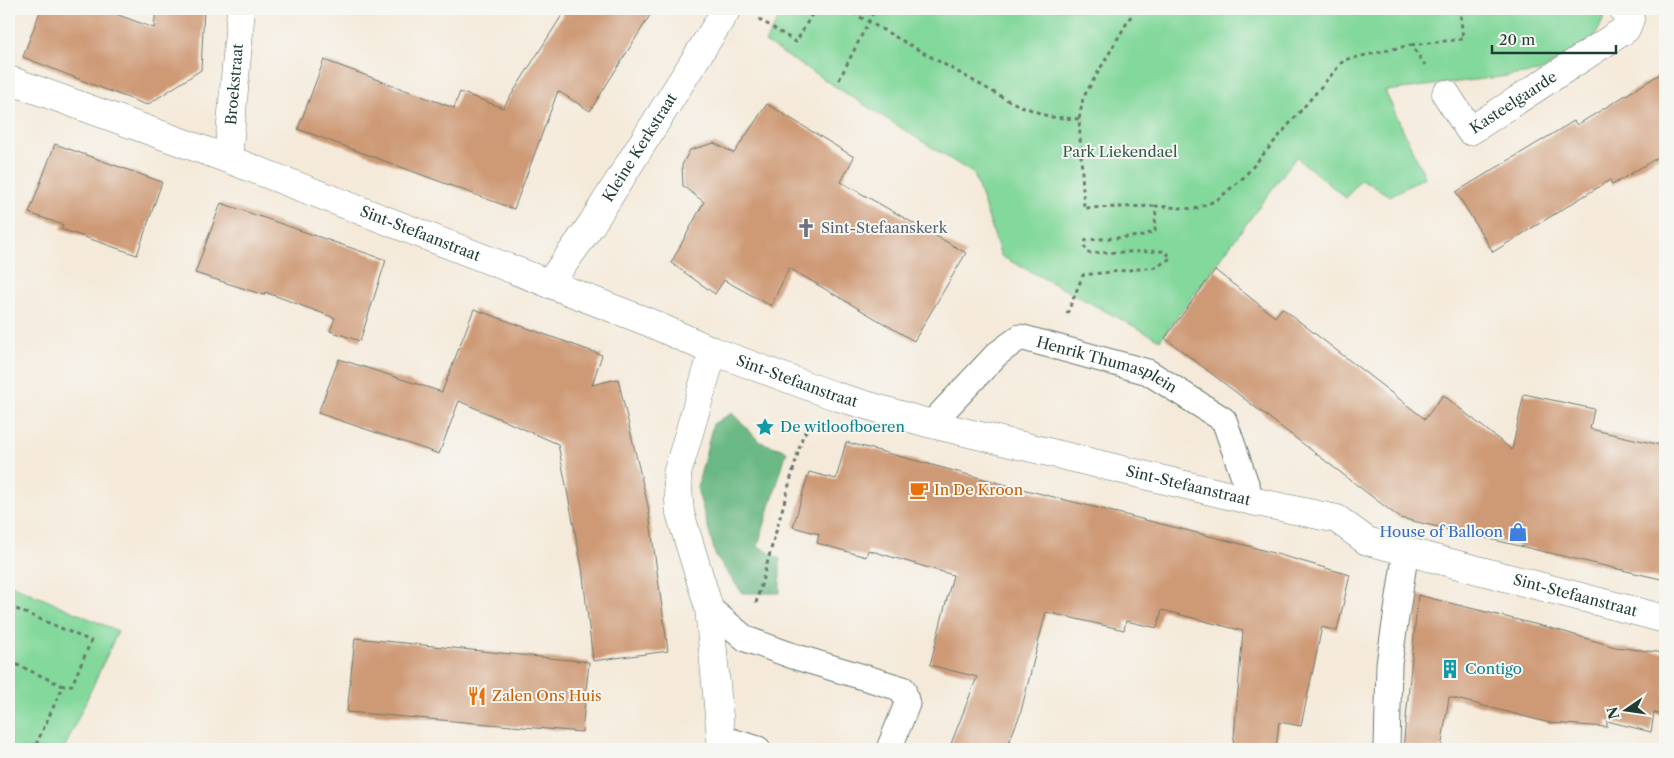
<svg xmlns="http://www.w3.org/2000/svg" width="1674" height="758" viewBox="0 0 1674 758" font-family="'Libre Caslon Text',serif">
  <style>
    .green { fill: #83d89b; stroke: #518a68 }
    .forest { fill: #6ab883; stroke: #447a5c }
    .building { fill: #ce9974 }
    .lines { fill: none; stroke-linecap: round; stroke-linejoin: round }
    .lane-casing { stroke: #6a7a6e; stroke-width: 27 }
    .street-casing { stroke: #6a7a6e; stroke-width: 29 }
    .path { stroke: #6a7a6e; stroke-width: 3; stroke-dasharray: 4 4; stroke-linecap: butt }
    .lane { stroke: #fff; stroke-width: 25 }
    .street { stroke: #fff; stroke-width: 28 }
    .labels { text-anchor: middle; stroke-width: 4; stroke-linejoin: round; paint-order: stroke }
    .street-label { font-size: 15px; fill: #1f3d34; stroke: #f6f6f2 }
    .park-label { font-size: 15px; fill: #335c49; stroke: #f6f6f2 }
    .worship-label { font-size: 15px; fill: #5b616d; stroke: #f6f6f2; text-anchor: start }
    .culture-label { font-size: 15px; fill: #0d838f; stroke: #f6f6f2; text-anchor: start }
    .food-label { font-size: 15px; fill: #c56008; stroke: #f6f6f2; text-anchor: start }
    .shop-label { font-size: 15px; fill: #366cbe; stroke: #f6f6f2; text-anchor: end }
  </style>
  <rect width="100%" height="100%" fill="#f6f6f2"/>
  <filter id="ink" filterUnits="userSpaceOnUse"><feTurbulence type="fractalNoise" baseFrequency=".02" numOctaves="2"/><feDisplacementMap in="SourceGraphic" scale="10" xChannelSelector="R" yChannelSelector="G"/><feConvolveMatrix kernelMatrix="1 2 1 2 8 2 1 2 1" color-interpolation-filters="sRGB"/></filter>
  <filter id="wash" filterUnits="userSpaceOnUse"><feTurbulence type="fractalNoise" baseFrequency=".0096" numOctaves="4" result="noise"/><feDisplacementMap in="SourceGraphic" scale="20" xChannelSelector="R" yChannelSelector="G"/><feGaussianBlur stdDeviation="1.12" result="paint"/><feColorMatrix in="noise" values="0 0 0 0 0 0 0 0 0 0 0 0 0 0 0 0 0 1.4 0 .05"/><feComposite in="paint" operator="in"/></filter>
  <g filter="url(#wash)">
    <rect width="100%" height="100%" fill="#f5eada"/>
    <g class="green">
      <polygon points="784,9 1598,9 1604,18 1595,37 1540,72 1385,91 1425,177 1390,196 1361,179 1346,198 1296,157 1160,340 1001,256 974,174 765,42"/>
      <polygon points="9,584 118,631 64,749 9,749"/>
    </g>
    <polygon class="forest" points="732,413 760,442 787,451 758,546 780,559 780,593 742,593 716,557 697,488 713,424"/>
    <g id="blocks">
      <g class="building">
        <polygon points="41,9 102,9 154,28 156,9 204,9 201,70 147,105 96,86 23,57"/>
        <polygon points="566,9 654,9 590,111 558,91 514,209 298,129 324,60 454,108 460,92 503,108"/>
        <polygon points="1665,71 1665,153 1612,185 1610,180 1493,252 1456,192 1574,121 1577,125"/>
        <polygon points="767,104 854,157 841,182 966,253 914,341 789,268 771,306 724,280 715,294 671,263 704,202 683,186 682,165 690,150 714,143 734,153"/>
        <polygon points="55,144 162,182 137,255 61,229 63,225 29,213"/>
        <polygon points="221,203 386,260 360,341 330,331 335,318 265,292 264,295 195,273"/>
        <polygon points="1215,270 1275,317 1282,308 1425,419 1443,395 1512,450 1524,394 1594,409 1590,429 1665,446 1665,580 1400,518 1165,338"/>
        <polygon points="474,309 602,355 592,385 618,379 648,506 668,651 593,661 582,568 558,444 459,401 439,454 318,413 339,359 442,392"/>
        <polygon points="846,442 1014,487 1245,545 1350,575 1337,631 1322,627 1301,726 1279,722 1276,749 1233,749 1243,631 1162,610 1157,628 1126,621 1124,630 1046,612 1020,715 1006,749 949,749 977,677 930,665 953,575 868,550 866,557 817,543 819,534 793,527 809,472 836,479"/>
        <polygon points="1418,595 1558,630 1615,647 1665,653 1665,715 1654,713 1651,732 1607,721 1607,727 1550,723 1449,697 1441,749 1403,749"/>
        <polygon points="355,638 589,662 582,732 347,712"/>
      </g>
    </g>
  </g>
  <g filter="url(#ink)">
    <use href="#blocks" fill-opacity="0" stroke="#6a7a6e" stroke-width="1"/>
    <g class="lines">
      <g class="lane-casing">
        <g id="lane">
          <path id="s1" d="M931 424 997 354 1020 337 1148 372 1224 420 1252 501"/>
          <polyline points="709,608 746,639 793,656 903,689 907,704 889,749"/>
          <polyline points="721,738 758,749"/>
          <polyline points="1387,749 1389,664 1406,550"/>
        </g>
      </g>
      <g class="street-casing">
        <g id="street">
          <path id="s2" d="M9 80 228 159 648 322 713 351 835 396 931 424 1252 501 1337 519 1367 541 1665 619"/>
          <path id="s3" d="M1446 94 1470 131 1626 29 1630 19 1623 9"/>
          <path id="s4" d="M228 159 241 9"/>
          <path id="s5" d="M549 284 591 225 727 9"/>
          <polyline points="713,351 677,474 680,513 709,608 722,749"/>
        </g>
      </g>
      <g class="path">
        <polyline points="846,9 1011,102 1050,117 1079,119"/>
        <polyline points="1135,9 1083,98 1079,119 1084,208 1156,206"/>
        <polyline points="1460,9 1473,9"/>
        <polyline points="759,19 796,42 815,9"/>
        <polyline points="1411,45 1463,39 1460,10"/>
        <polyline points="839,80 875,9"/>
        <polyline points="1067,314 1083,275 1156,267 1171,258 1165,251 1087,253 1084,245 1086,240 1143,236 1155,231 1156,206 1195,209 1217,200 1244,177 1344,60 1411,45 1425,65"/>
        <polyline points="756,603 803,435 811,425"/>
        <polyline points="9,606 91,641 72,685 63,686"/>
        <polyline points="9,661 63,686 34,749"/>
      </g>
      <use href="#lane" class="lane"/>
      <use href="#street" class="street"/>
    </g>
  </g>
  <defs>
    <g id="church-bare" transform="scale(1.5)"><path d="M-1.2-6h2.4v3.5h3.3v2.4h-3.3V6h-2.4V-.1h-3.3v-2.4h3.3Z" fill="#6b7280" stroke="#f6f6f2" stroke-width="2.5" paint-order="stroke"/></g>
    <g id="sight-bare" transform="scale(1.5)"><path d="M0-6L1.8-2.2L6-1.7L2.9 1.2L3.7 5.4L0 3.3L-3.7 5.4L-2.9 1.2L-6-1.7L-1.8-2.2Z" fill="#0f9aa8" stroke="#f6f6f2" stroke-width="2.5" paint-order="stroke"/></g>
    <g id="cafe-bare" transform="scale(1.5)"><path d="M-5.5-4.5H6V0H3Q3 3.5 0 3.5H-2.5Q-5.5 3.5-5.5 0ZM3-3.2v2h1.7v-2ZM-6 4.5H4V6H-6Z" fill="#e8710a" stroke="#f6f6f2" stroke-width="2.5" paint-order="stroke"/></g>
    <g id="shop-bare" transform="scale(1.5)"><path d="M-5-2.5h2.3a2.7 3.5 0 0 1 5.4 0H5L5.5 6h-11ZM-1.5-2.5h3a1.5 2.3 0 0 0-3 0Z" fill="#3f7fe0" stroke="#f6f6f2" stroke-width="2.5" paint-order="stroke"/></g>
    <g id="building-bare" transform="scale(1.5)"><path d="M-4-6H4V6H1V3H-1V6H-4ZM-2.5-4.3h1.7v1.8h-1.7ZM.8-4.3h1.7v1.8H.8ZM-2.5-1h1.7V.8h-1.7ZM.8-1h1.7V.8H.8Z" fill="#0f9aa8" stroke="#f6f6f2" stroke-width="2.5" paint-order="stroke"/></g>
    <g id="restaurant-bare" transform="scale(1.5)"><path d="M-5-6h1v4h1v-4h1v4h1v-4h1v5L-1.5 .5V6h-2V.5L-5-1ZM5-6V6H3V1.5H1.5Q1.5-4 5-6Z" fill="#e8710a" stroke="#f6f6f2" stroke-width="2.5" paint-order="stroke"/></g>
  </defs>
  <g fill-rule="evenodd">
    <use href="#church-bare" x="806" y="228"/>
    <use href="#sight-bare" x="765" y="427"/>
    <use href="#cafe-bare" x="919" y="490"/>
    <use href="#shop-bare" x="1518" y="532"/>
    <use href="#building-bare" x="1450" y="669"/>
    <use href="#restaurant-bare" x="477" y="696"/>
  </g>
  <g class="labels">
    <g class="street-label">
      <text dy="5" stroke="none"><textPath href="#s4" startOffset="75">Broekstraat</textPath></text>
      <text dy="5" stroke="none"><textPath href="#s3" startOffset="96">Kasteelgaarde</textPath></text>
      <text dy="5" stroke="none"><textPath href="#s5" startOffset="164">Kleine Kerkstraat</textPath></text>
      <text dy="5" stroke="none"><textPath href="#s2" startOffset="439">Sint-Stefaanstraat</textPath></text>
      <text dy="5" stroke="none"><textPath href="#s1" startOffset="216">Henrik Thumasplein</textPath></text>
      <text dy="5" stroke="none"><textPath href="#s2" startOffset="844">Sint-Stefaanstraat</textPath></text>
      <text dy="5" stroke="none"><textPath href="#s2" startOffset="1249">Sint-Stefaanstraat</textPath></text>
      <text dy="5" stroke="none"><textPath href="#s2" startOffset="1654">Sint-Stefaanstraat</textPath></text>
    </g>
    <g class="park-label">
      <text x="1120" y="157">Park Liekendael</text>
    </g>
    <g class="worship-label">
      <text x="821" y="233">Sint-Stefaanskerk</text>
    </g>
    <g class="culture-label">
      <text x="780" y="432">De witloofboeren</text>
      <text x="1465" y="674">Contigo</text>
    </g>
    <g class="food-label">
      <text x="934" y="495">In De Kroon</text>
      <text x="492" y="701">Zalen Ons Huis</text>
    </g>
    <g class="shop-label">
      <text x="1503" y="537">House of Balloon</text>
    </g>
  </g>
  <rect width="1674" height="758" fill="none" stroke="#f6f6f2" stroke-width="30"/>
  <g transform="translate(1626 710) rotate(257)" stroke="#f6f6f2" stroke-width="4" paint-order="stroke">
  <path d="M0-4L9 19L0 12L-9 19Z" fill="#1f3d34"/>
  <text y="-8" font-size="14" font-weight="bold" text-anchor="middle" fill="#1f3d34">N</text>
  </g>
  <path d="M1492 45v8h124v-8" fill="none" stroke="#1f3d34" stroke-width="2.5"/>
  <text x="1499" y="45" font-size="15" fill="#1f3d34" stroke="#f6f6f2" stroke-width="4" paint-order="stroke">20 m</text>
</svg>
